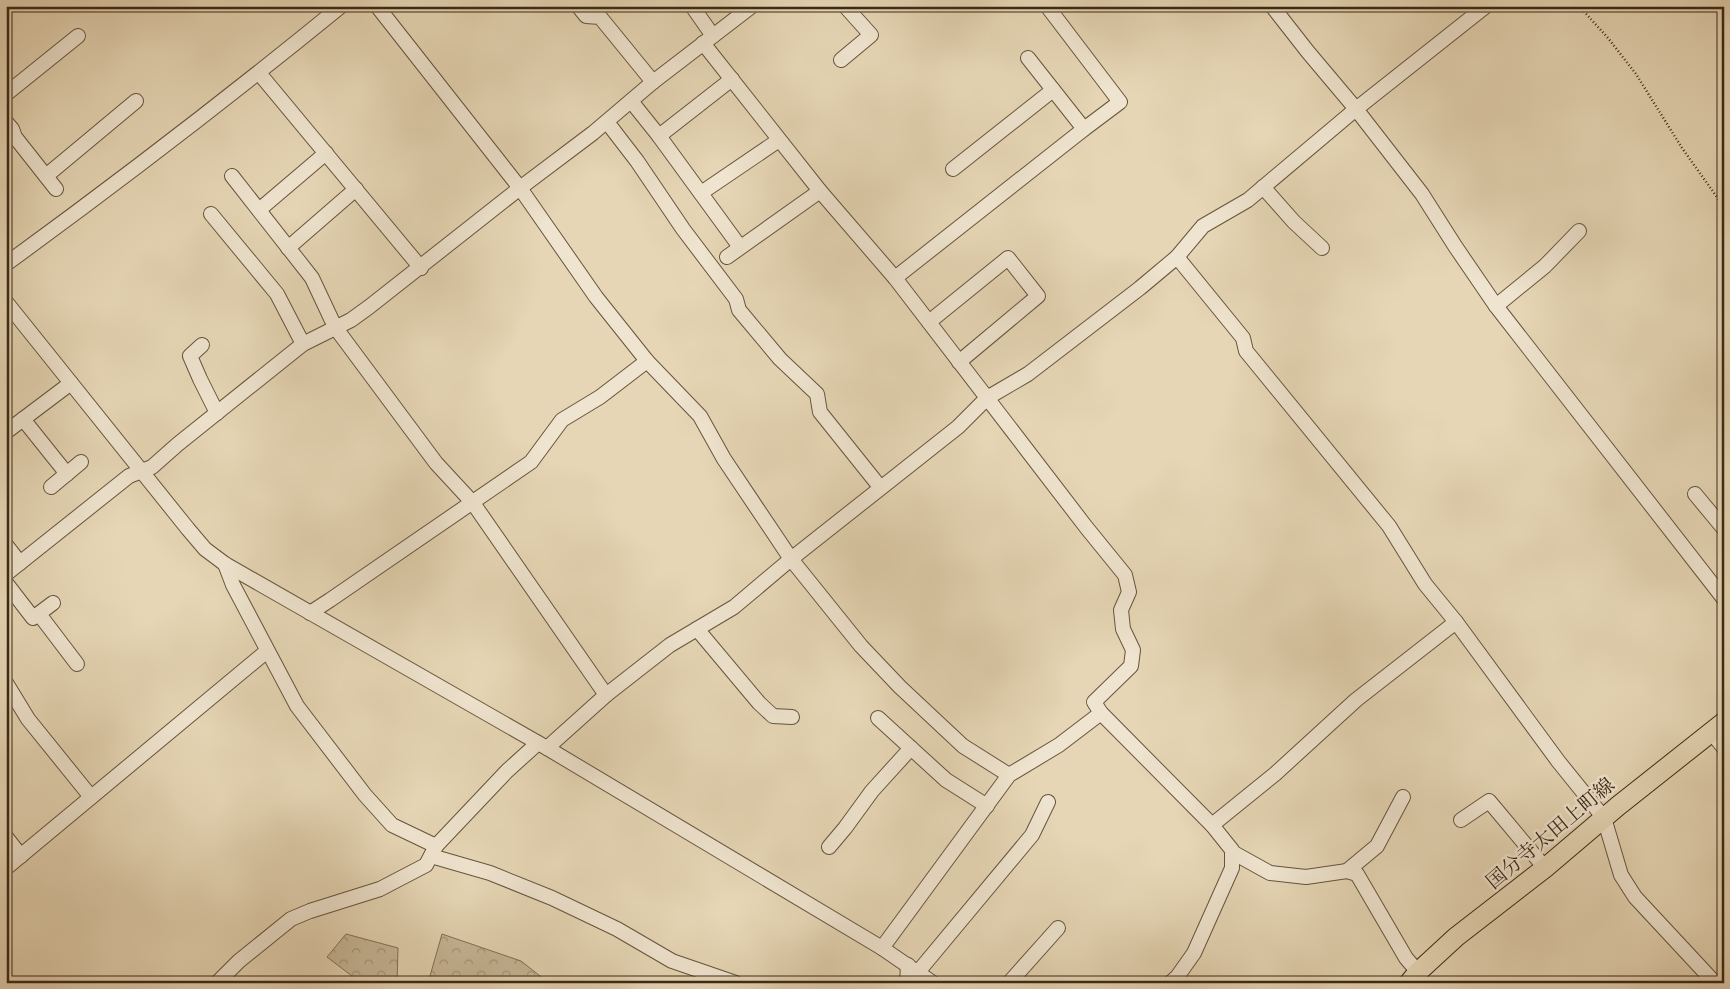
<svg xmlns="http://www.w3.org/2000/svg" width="1730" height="989" viewBox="0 0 1730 989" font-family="Alegreya,'Noto Serif JP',serif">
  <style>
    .forest { fill: url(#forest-crowns); stroke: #827158 }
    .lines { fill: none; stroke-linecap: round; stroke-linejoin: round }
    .minor-casing { stroke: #66543e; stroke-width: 16 }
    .major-casing { stroke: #3b2917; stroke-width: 21 }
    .path { stroke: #3b2917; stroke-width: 2.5; stroke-dasharray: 1 2.5; stroke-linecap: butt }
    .minor { stroke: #efe4cf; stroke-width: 14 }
    .major { stroke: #e6d6b5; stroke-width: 19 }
    .labels { text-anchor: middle; stroke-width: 5; stroke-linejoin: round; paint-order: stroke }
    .street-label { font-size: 20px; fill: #3b2917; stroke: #efe4cf }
  </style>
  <defs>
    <pattern id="forest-crowns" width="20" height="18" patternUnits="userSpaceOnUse" patternTransform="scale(1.25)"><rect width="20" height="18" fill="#c9b99a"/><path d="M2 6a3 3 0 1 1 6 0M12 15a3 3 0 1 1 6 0" fill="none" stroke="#a4967d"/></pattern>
  </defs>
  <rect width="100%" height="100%" fill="#e6d6b5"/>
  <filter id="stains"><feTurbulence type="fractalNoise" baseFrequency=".004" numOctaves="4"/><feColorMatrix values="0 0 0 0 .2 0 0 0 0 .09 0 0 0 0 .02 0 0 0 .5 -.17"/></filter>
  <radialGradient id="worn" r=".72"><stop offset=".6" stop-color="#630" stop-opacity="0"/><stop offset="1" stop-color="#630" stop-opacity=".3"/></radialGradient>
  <g class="forest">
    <polygon points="346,934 398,948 397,983 350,983 352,976 327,957"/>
    <polygon points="442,934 521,961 549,983 428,983"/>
  </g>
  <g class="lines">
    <g class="minor-casing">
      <g id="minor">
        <polyline points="377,6 520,188 596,297 647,361 700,416 724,459 791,559 861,646 900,687 963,746 1009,775"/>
        <polyline points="578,6 586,16 600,17 653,82"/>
        <polyline points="692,6 713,36"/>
        <polyline points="1047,6 1120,102 1084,129"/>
        <polyline points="1272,6 1308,52 1356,109 1422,194 1455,246 1496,306 1724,599"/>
        <polyline points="703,43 820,191 895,278 1086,527 1125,575 1129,592 1121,610 1123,629 1133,650 1131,666 1094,702 1101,713 1212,825 1232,850 1232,868 1194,953 1177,977 1170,983"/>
        <polyline points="841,60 871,35 845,6"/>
        <polyline points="259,73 421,268"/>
        <polyline points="6,94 78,36"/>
        <polyline points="631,101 659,136 740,247"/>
        <polyline points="6,122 12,129 15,137 56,189"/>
        <polyline points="607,122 637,161 683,229 736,299 739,310 780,359 817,394 820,412 880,487"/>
        <polyline points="659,136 732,79"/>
        <polyline points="953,169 1053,90"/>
        <polyline points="46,176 136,101"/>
        <polyline points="232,176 312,278 335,327 436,463 473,503 606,695"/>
        <polyline points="1263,187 1294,222 1322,248"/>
        <polyline points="701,193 779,140"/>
        <polyline points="259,210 326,153"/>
        <polyline points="211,214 277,294 303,344"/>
        <polyline points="288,248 356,189"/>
        <polyline points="727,257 820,191"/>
        <polyline points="1177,257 1243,338 1246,351 1389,526 1425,584 1456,622 1558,761 1604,818 1621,875 1635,897 1715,983"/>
        <path d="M6 264C120 181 232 95 341 6"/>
        <polyline points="895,278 1084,129 1028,58"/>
        <polyline points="6,302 188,529 205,549 225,564 547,748 882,948 933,983"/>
        <polyline points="1496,306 1545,266 1579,231"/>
        <polyline points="929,322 1008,258 1038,296 959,362"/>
        <polyline points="202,345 190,356 200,379 217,413"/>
        <polyline points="23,419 67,474"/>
        <polyline points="6,432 71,383"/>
        <polyline points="51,487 81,462"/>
        <polyline points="1695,494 1724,529"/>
        <polyline points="6,545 20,563"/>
        <polyline points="225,564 233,585 297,706 365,795 392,825 436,846"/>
        <polyline points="6,574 129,476 152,467 178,444 303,344 351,320 369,307 520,188 593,133 653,82 752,6"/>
        <polyline points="6,583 33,618 53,603"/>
        <polyline points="310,613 330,600 531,462 562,420 600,397 647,361"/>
        <polyline points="39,614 77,664"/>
        <polyline points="697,629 759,703 773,716 792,717"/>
        <polyline points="6,683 28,719 91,797"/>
        <polyline points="878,718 946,780 987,806"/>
        <polyline points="1711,732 1724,748"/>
        <polyline points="547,748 606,695 670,645 734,607 791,559 958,427 987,398 1028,374 1140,288 1177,257 1203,226 1248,200 1356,109 1486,6"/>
        <polyline points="1461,820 1489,801 1545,868"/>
        <polyline points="1212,825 1275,774 1356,700 1456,622"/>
        <polyline points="6,837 21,856"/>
        <polyline points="829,847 845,828 872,791 911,748"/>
        <polyline points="1232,852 1270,873 1306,877 1347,871 1357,874 1406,958 1418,972"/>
        <polyline points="431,856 490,873 552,898 617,929 672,961 736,983"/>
        <polyline points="6,868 267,651"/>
        <polyline points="1347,871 1377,846 1403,797"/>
        <polyline points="882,948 1009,775 1059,745 1101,713"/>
        <polyline points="918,972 1032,835 1048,802"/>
        <polyline points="217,983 239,961 291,919 310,911 380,889 426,865 436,846 507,771 538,743"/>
        <polyline points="907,983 908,965"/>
        <polyline points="1009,983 1058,928"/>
      </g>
    </g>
    <g class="major-casing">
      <polyline id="major" points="1409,983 1418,972 1456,937 1545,868 1618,806 1724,722"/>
    </g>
    <polyline class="path" points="1579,6 1608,38 1636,74 1682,148 1724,207"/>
    <use href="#minor" class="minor"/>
    <use href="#major" class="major"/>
  </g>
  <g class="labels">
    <g class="street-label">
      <text transform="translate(1550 833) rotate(-40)" y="7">国分寺太田上町線</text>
    </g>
  </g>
  <rect width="1730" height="989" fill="none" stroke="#e6d6b5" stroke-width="25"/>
  <rect x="8" y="8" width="1715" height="974" fill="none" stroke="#3b2917" stroke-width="2.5"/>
  <rect x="12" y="12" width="1705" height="964" fill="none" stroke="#3b2917"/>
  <rect width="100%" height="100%" filter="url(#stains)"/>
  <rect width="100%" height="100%" fill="url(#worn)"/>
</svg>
